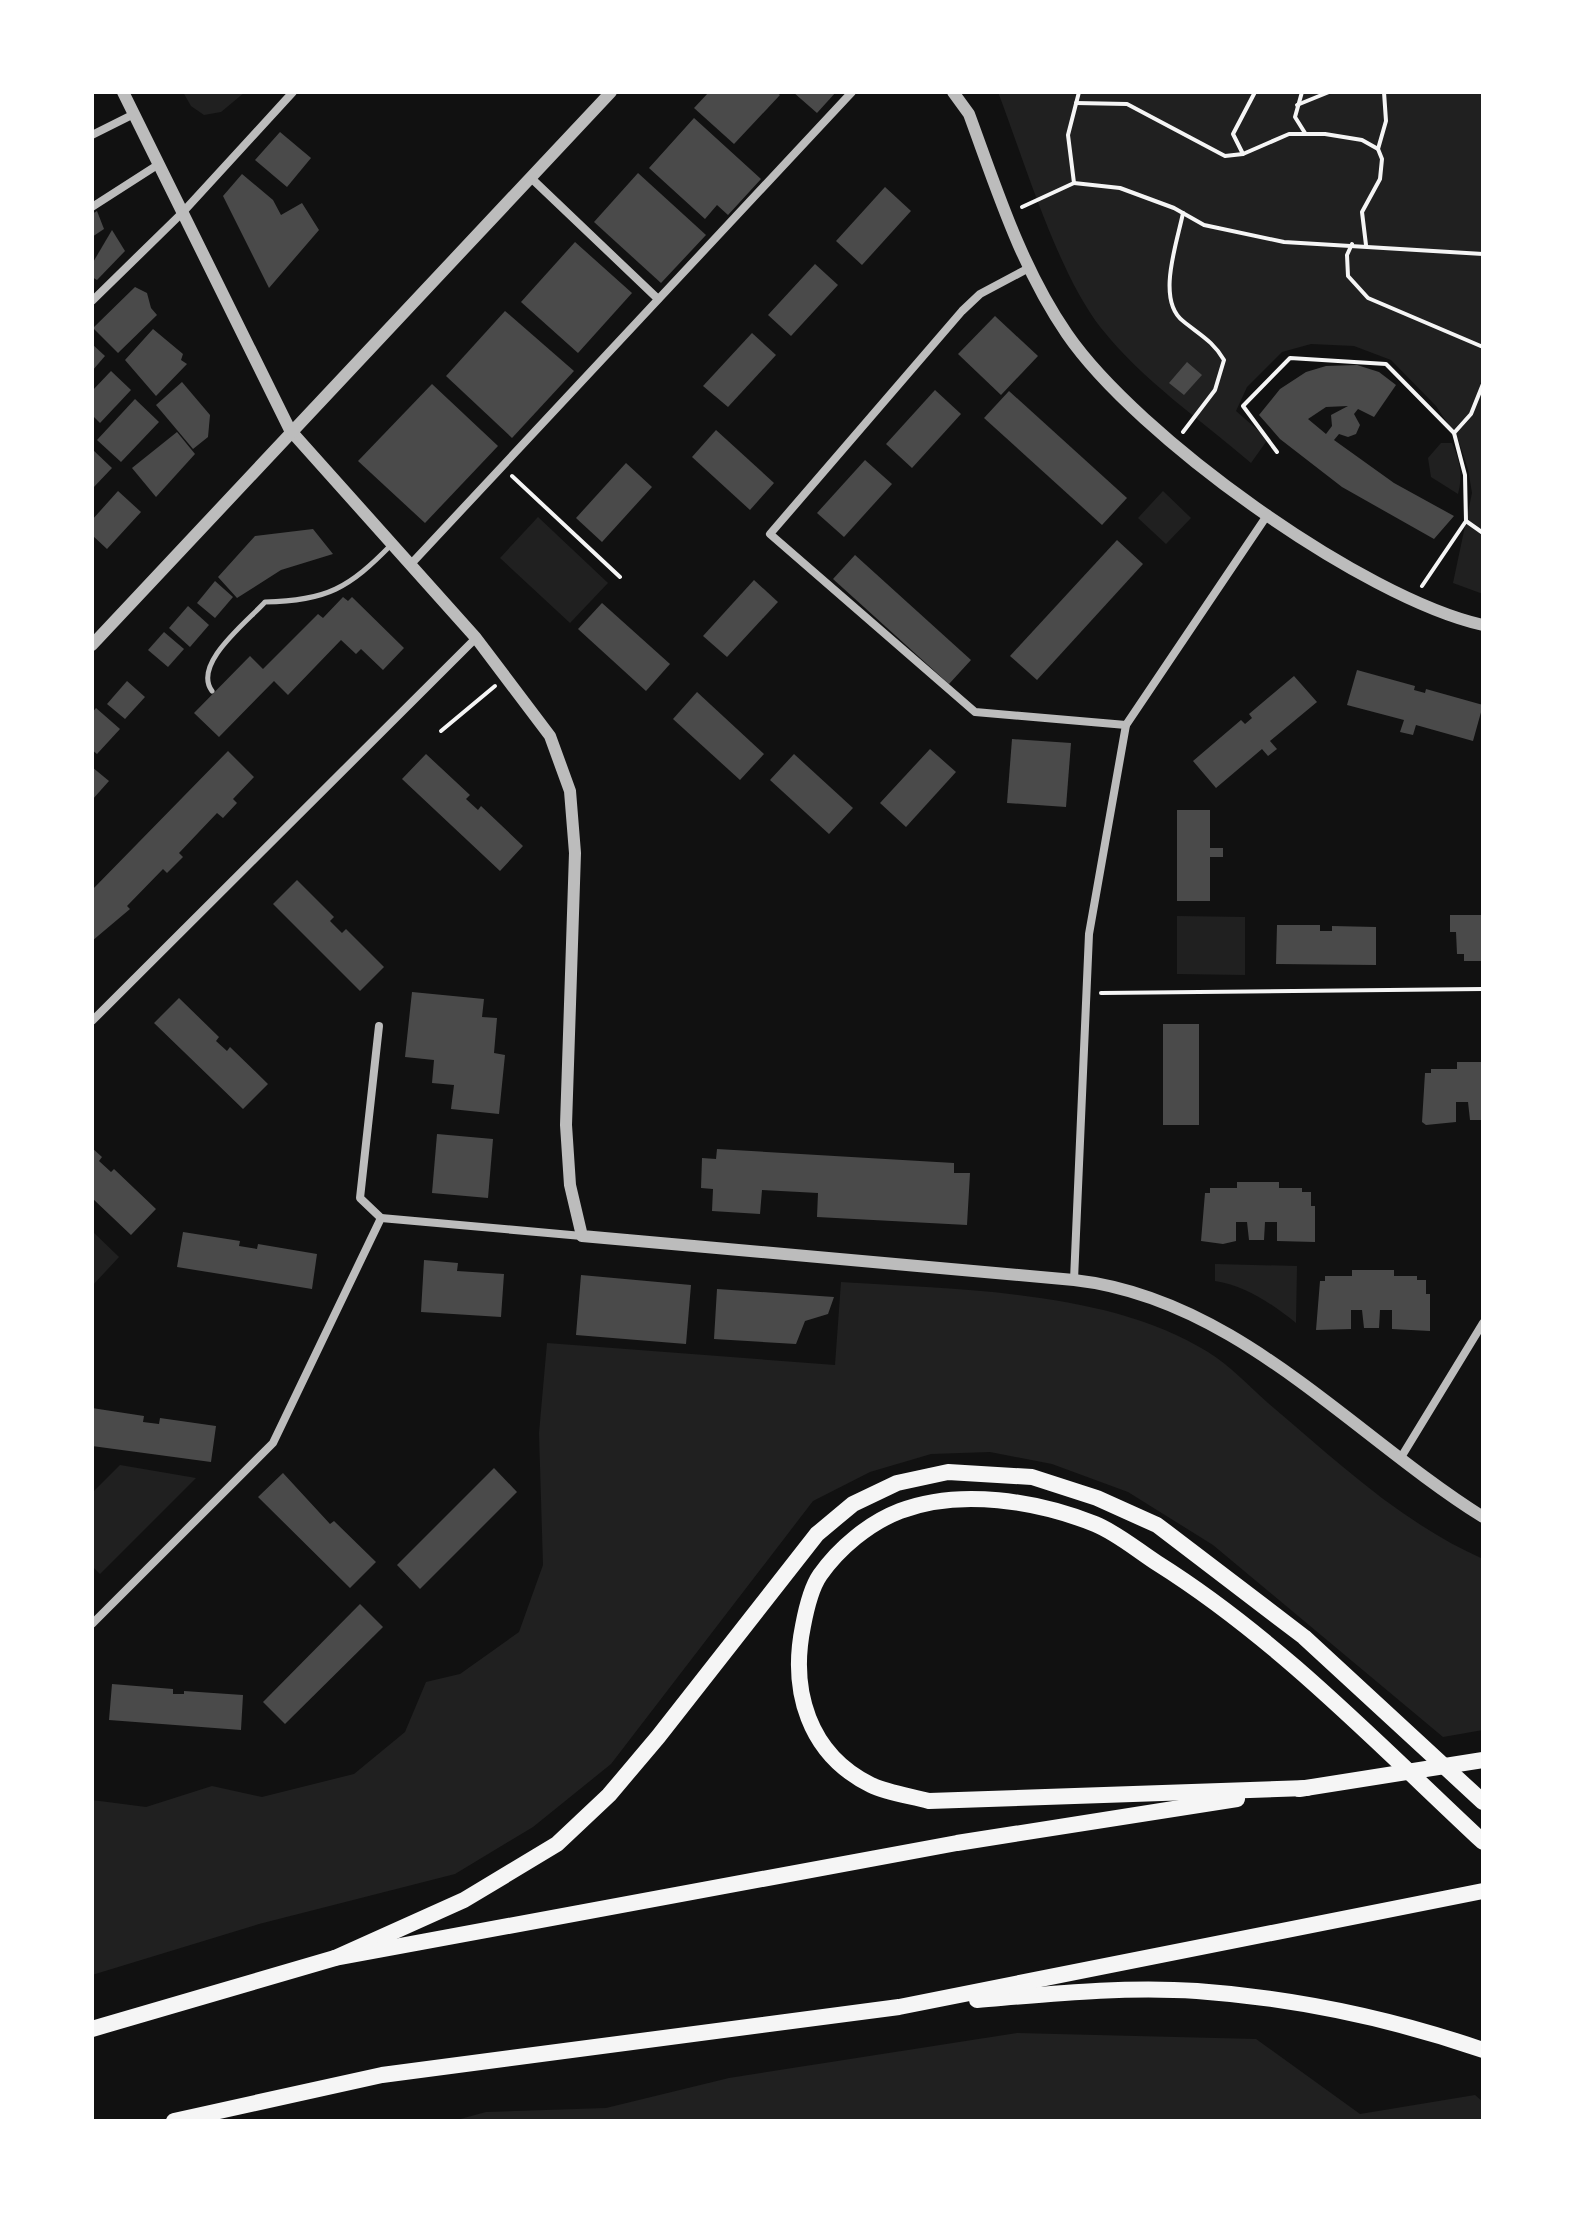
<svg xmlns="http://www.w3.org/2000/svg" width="1575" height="2213" viewBox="0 0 1575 2213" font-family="Raleway,sans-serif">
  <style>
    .green { fill: #202020 }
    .building { fill: #4a4a4a; fill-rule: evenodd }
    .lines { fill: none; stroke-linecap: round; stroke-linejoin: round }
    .path { stroke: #f5f5f5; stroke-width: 4 }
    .service { stroke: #bcbcbc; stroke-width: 5 }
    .minor { stroke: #bcbcbc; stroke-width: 8 }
    .tertiary { stroke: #bcbcbc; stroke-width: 12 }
    .motorway { stroke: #f5f5f5; stroke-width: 16 }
  </style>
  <rect width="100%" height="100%" fill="#111"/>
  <g class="green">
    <polygon points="183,92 245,92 221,112 204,115 191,106"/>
    <path d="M998 92H1483V594L1453 583 1472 493 1468 469 1458 439 1436 406 1391 360 1354 346 1311 344 1282 352 1247 387 1236 411 1268 439 1251 463C1201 420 1142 380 1101 328 1057 272 1024 160 998 92Z"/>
    <path d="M1441 443H1452C1460 461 1463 475 1458 494L1431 477 1428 458Z"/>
    <polygon points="1163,491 1191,518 1166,544 1138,518"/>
    <polygon points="538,517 608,583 570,623 500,558"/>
    <polygon points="1177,916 1245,917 1245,975 1177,974"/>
    <polygon points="92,1231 119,1257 92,1286"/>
    <path d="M1215 1264 1297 1266 1296 1323C1271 1303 1246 1286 1215 1281Z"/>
    <path d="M841 1282C956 1290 1107 1289 1208 1352 1229 1365 1249 1386 1268 1403 1337 1461 1400 1522 1483 1559V1730L1443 1737 1213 1545 1128 1492 1052 1464 990 1452 931 1454 870 1472 813 1501 611 1764 533 1827 455 1874 259 1924 92 1975V1800L146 1807 212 1786 262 1797 354 1774 405 1732 426 1682 460 1674 519 1632 543 1565 539 1433 547 1343 835 1365Z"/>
    <polygon points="120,1465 196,1478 100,1574 92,1566 92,1493"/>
    <polygon points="1017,2033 1256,2039 1360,2114 1475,2095 1483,2102 1483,2121 453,2121 486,2112 606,2108 729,2078"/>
  </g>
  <g class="building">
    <polygon points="709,92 776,92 780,95 734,144 694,108"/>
    <polygon points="793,92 836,92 817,113"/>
    <polygon points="694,118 761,179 728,215 717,205 705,219 649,168"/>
    <polygon points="280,132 311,158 287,187 255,160"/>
    <polygon points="638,173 706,235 661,283 594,222"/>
    <polygon points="242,174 273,200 281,215 302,203 319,230 269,288 223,196"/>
    <polygon points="885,187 911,211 862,265 836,241"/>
    <polygon points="97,211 104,229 92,237 92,214"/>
    <polygon points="112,230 125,251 97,280 92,277 92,264"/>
    <polygon points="575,242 632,293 578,353 521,302"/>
    <polygon points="815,264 838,285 791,336 768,315"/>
    <polygon points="135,287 147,293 151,308 157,315 118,353 93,328"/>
    <polygon points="505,311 574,371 512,438 446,376"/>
    <polygon points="995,316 1038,356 1001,395 958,354"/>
    <polygon points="153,329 183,354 181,360 187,364 156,396 125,360"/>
    <polygon points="752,333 776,355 728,407 703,386"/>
    <polygon points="92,344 105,356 92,371"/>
    <polygon points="1187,362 1202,375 1184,395 1169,383"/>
    <path d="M1357 365 1379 372 1396 385 1374 417 1358 409 1354 414 1360 425 1356 434 1348 437 1339 434 1334 440 1394 483 1454 516 1434 539 1342 487 1280 439 1259 415 1280 389 1306 372 1326 366ZM1348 406 1331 415 1332 426 1326 434 1308 419 1326 407Z"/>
    <polygon points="111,371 131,390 100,423 92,415 92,391"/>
    <polygon points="182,382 210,415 208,437 193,449 156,405"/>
    <polygon points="432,384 498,446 425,523 358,461"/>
    <polygon points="935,390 961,414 912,468 886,444"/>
    <polygon points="1009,391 1127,498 1102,525 984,418"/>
    <polygon points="135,399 159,422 121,462 97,440"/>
    <polygon points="716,430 774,483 750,510 692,457"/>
    <polygon points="177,432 195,454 156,497 132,468"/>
    <polygon points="92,449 112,468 92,489"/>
    <polygon points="865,460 892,484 844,537 817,513"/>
    <polygon points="626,463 652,487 602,542 576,518"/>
    <polygon points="118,491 141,512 107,549 92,535 92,520"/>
    <polygon points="313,529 333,554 281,570 237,598 218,577 255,536"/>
    <polygon points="1117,540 1143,564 1037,680 1010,656"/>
    <polygon points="855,555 971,660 949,684 833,579"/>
    <polygon points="754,580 778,602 727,657 703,636"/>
    <polygon points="215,581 233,597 215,618 197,603"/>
    <polygon points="343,597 348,601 352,597 404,648 383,670 361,649 356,654 341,640 288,695 274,681 219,737 194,713 250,656 263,669 318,614 323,618"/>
    <polygon points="602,603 670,664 646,691 578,629"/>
    <polygon points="188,606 209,625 190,647 169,628"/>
    <polygon points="164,632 184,649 168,667 148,650"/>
    <polygon points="1357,670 1415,686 1414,690 1425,693 1426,689 1483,705 1473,741 1416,725 1413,735 1400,732 1404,720 1347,705"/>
    <polygon points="1294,676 1317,702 1270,741 1277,749 1268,756 1262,749 1216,788 1193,761 1241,720 1245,724 1252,718 1249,714"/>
    <polygon points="127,681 145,697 125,719 107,704"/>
    <polygon points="697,692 764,754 740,780 673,719"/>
    <polygon points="96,708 120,729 97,754 92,750 92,713"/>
    <polygon points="1012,739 1071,743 1066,807 1007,803"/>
    <polygon points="930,749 956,772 906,827 880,803"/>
    <polygon points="228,751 254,777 233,799 237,803 223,818 217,813 179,853 183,857 167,873 163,869 127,906 130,909 92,941 92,890"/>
    <polygon points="426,754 470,795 466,799 478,810 481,806 523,846 500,871 402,779"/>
    <polygon points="794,754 853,808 829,834 770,780"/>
    <polygon points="92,767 109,781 92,800"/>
    <polygon points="1177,810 1210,810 1210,848 1223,848 1223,857 1210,857 1210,901 1177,901"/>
    <polygon points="297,880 334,917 330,921 342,933 346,929 384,967 360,991 273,904"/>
    <polygon points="1450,915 1483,915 1483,961 1464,961 1464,954 1457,954 1456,932 1450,932"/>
    <polygon points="1277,925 1320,925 1320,931 1332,931 1332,926 1376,927 1376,965 1276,964"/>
    <polygon points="412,992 484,999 482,1017 497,1018 494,1053 505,1055 499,1114 451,1109 454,1085 432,1083 434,1060 405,1057"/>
    <polygon points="179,998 219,1037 216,1041 227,1051 230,1047 268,1084 243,1109 154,1023"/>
    <rect x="1163" y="1024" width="36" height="101"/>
    <polygon points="1457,1062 1483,1062 1483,1120 1470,1120 1468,1102 1456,1102 1456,1122 1426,1125 1422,1122 1425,1073 1431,1073 1431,1069 1457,1069"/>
    <polygon points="437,1134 493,1139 488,1198 432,1193"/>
    <polygon points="92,1148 102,1157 99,1161 111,1172 114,1169 156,1209 131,1235 92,1198"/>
    <polygon points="717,1149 954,1163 954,1173 970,1173 967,1225 817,1217 818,1193 762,1190 760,1214 712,1211 713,1189 701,1188 702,1158 716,1159"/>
    <polygon points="1237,1182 1279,1182 1279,1188 1302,1188 1302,1192 1311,1192 1311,1206 1315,1206 1315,1242 1277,1241 1277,1222 1265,1222 1264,1240 1249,1240 1247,1222 1236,1222 1236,1241 1223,1244 1201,1241 1205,1193 1210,1193 1210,1188 1237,1188"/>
    <polygon points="183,1232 240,1241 239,1246 257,1249 258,1244 317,1254 312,1289 177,1267"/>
    <polygon points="424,1260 458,1263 457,1271 504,1274 501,1317 421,1312"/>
    <polygon points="1352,1270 1394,1270 1394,1276 1417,1276 1417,1280 1426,1280 1426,1294 1430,1294 1430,1331 1392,1329 1392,1310 1380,1310 1379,1328 1364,1328 1362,1310 1351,1310 1351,1329 1316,1330 1320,1281 1325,1281 1325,1276 1352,1276"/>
    <polygon points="581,1275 691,1285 686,1344 576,1335"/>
    <polygon points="717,1289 834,1297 828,1314 805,1321 796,1344 714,1339"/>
    <polygon points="92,1408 144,1416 143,1422 159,1424 160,1418 216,1426 211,1462 92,1446"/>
    <polygon points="494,1468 517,1492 420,1589 397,1565"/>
    <polygon points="283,1473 330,1524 334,1521 376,1562 350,1588 258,1497"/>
    <polygon points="360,1604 383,1627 285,1724 263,1702"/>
    <polygon points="112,1684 173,1689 173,1694 184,1694 184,1691 243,1695 241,1730 109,1720"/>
  </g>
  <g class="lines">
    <g class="path">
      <polyline points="1079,92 1068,135 1074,183 1120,188 1174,208 1204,225 1284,242 1483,254"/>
      <polyline points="1302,92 1295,117 1305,133"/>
      <polyline points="1076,103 1127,104 1225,156 1243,154 1289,134 1325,134 1362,140 1378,149 1382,159 1380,179 1362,212 1366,245"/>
      <polyline points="1297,105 1329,92"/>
      <polyline points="1378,149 1386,121 1384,92"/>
      <polyline points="1243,154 1233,134 1255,92"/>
      <polyline points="1022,207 1074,183"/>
      <polyline points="1352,244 1347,255 1348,276 1368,298 1483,347"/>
      <path d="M1183 432 1215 390 1224 360C1213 341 1200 335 1183 321 1156 300 1177 243 1183 213"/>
      <polyline points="1454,433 1471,414 1483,384"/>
      <polyline points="1277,452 1243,406 1290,358 1386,364 1454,433 1465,475 1466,521 1422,586"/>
      <polyline points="512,476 620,577"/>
      <polyline points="1466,521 1483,533"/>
      <polyline points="441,731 495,686"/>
      <polyline points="1101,993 1483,989"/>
    </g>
    <path class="service" d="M212 691C192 664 247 622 265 602 327 601 349 588 392 544"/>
    <g class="minor">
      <polyline points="92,135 134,114"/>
      <polyline points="530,177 658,299"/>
      <polyline points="92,207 159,164"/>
      <polyline points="1027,269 980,294 962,311 770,534 975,712 1126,725"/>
      <polyline points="92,301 183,212 293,92"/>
      <polyline points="411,564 852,92"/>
      <polyline points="92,1021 476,638"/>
      <polyline points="379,1026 360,1198 381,1218"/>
      <polyline points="1074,1280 1089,934 1126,725 1268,514"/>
      <polyline points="1400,1459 1483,1323"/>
      <polyline points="92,1624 273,1443 381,1218 582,1236"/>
    </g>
    <g class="tertiary">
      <path d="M123 92 290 430 476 638 550 736 570 791 575 853 566 1125 570 1185 582 1236 1074 1280C1236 1298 1352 1435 1483 1517"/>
      <path d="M953 92 969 114C997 190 1021 267 1067 334 1137 436 1362 598 1483 625"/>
      <polyline points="92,645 611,92"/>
    </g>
    <g class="motorway">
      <path d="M1307 1788 929 1801C911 1796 888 1793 871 1785 808 1754 790 1690 803 1626 806 1610 811 1588 820 1575 839 1548 869 1523 900 1511 960 1488 1037 1501 1095 1524 1117 1533 1137 1550 1157 1563 1278 1639 1379 1745 1483 1842"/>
      <polyline points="1299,1789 1483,1760"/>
      <polyline points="335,1958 464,1900 557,1844 609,1795 658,1737 817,1534 853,1504 897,1483 948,1472 1032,1477 1097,1498 1157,1525 1304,1637 1483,1802"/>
      <path d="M977 2000C1049 1994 1124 1986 1197 1991 1294 1998 1390 2018 1483 2050"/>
      <polyline points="92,2029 335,1958 957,1843 1237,1799"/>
      <polyline points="174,2121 382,2075 899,2007 1483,1891"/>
    </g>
  </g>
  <rect width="1575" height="2213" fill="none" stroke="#ffffff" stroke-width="188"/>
</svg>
